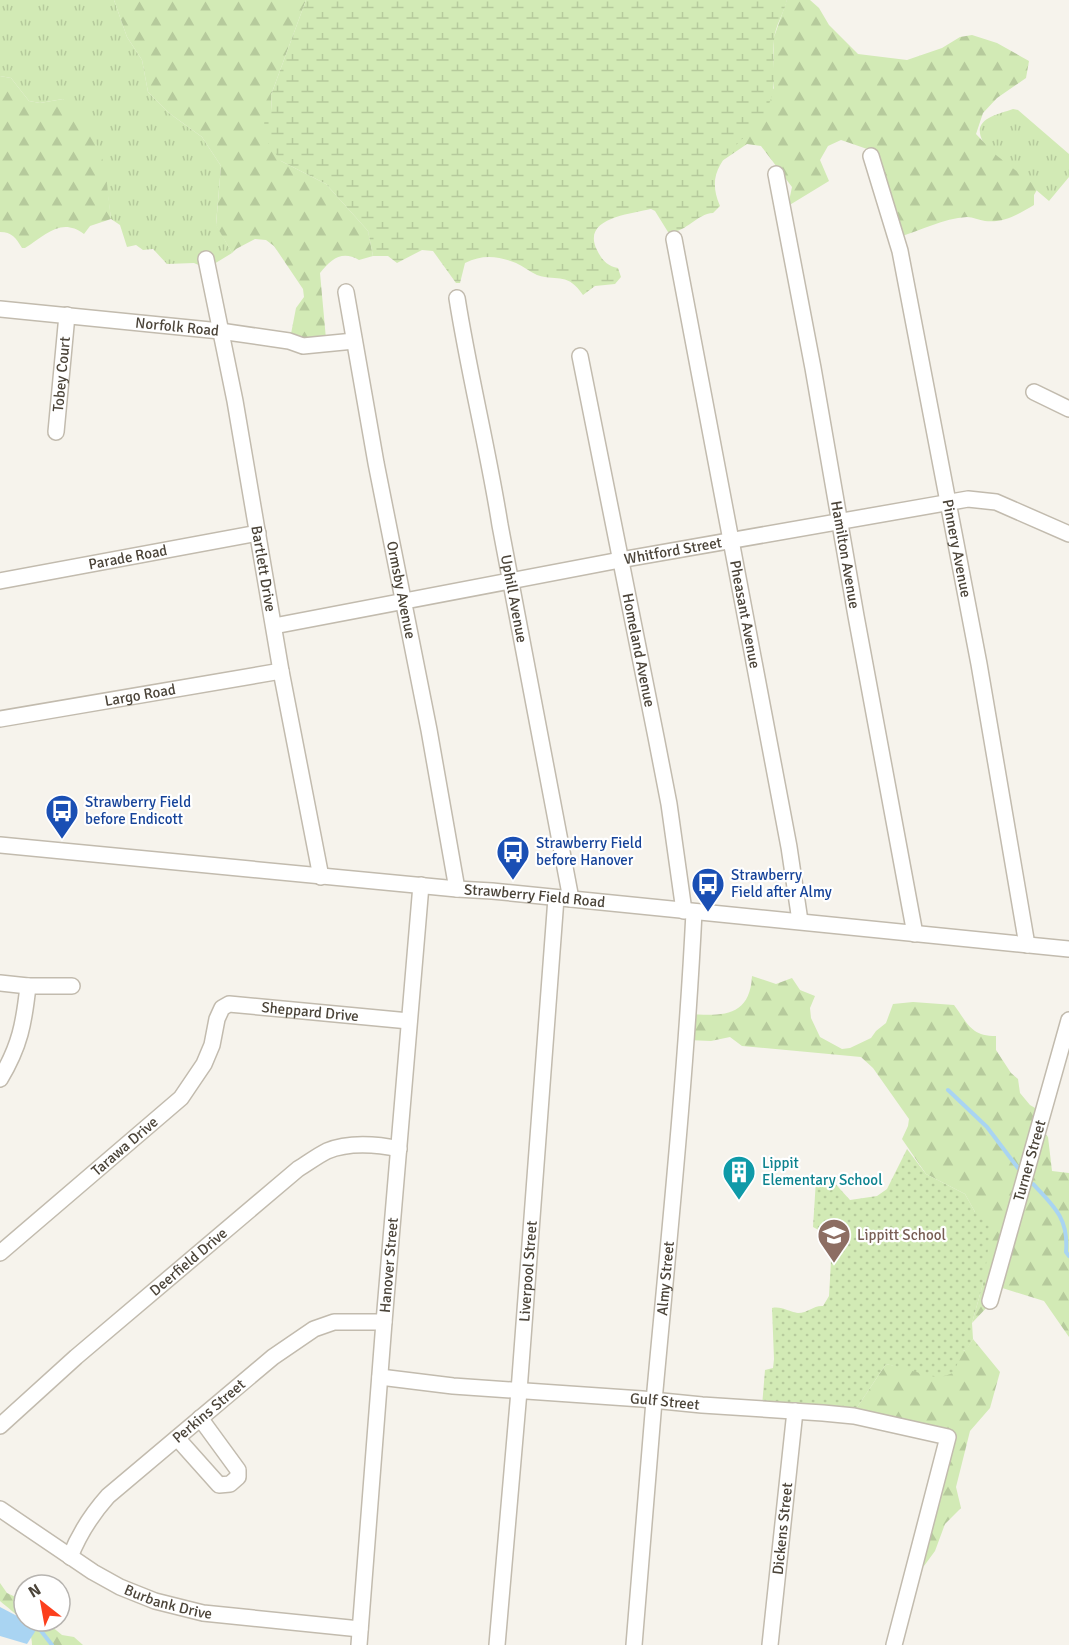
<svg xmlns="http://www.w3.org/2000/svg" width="1069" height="1645" viewBox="0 0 1069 1645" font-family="Signika,sans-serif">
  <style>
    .grass { fill: url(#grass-tufts) }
    .forest { fill: url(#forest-firs) }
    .wetland { fill: url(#wetland-marsh) }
    .park { fill: url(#park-dots) }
    .water { fill: #a9d4f2 }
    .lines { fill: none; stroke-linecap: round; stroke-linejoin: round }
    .stream { stroke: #a9d4f2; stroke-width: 4 }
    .minor-casing { stroke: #c2bbae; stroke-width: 18 }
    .minor { stroke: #fff; stroke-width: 15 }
    .labels { text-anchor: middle; stroke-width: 4.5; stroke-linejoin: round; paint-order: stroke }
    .street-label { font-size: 15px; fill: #4b4439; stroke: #fff }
    .transit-label { font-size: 15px; fill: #164399; stroke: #fff; text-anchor: start }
    .culture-label { font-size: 15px; fill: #0d838f; stroke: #fff; text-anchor: start }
    .education-label { font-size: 15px; fill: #785e54; stroke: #fff; text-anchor: start }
  </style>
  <defs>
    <pattern id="grass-tufts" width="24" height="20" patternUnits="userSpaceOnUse" patternTransform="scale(1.5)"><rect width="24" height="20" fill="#d2eab5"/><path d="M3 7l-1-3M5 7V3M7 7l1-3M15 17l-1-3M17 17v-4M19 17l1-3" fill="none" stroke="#b6ca9c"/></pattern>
    <pattern id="forest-firs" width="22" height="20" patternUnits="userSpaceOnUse" patternTransform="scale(1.5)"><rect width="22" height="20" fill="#d2eab5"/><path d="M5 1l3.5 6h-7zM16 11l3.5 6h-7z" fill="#b6ca9c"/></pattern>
    <pattern id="wetland-marsh" width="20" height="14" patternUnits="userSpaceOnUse" patternTransform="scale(1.5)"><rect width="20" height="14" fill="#d2eab5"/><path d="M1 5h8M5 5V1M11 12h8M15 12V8" fill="none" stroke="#b6ca9c"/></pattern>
    <pattern id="park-dots" width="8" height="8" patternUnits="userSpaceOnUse" patternTransform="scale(1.5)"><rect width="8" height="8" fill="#d2eab5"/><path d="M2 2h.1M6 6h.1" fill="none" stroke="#b6ca9c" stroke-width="1.8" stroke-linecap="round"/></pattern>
  </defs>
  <rect width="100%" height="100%" fill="#f6f3ec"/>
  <g class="grass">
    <polygon points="0,0 114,0 127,37 142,60 148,92 169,113 202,137 221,166 216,224 232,253 214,264 212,271 194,263 167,264 153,249 143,250 136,245 127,247 120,225 111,219 104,166 63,99 40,103 29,101 11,78 0,76"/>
    <path d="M1013 109 1018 110 1069 154V177L1049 201 987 148C967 120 993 116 1013 109Z"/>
  </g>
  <g class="forest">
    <path d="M114 0H306L271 95 272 111 281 161 326 184 368 231 373 256 359 260C342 250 331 259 320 273L326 339H290L296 308 304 297 303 289 274 246 266 240 255 239 236 249 232 253 216 225 221 166 202 137 169 113 148 92 142 60 127 37Z"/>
    <path d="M787 0H810L819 8 829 25 858 54 907 60 942 48 960 37 972 35 997 43 1029 61 1026 78 997 98 983 113 976 134 996 155 1038 188 1034 195V205C1018 214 1005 223 985 221 979 220 973 217 967 217 943 218 921 231 898 237L873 151 841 140 828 146 820 160 829 181 788 206 792 187 761 146 747 144 722 161 774 88V37Z"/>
    <path d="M0 76 11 78 29 101 40 103 63 99 88 123 105 166 111 219 90 226 84 234C61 217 46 235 25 248H22C16 238 12 232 0 232Z"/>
    <path d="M752 976 776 984 792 978 800 990 815 996 810 1008 811 1018 820 1037 842 1049 850 1048 871 1038 876 1031 886 1023 893 1004 913 1002 954 1005C968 1024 971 1036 996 1036V1050L1011 1073 1018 1079 1020 1093 1030 1105 1042 1112 1039 1126 1048 1137 1052 1171 1069 1173V1337L1044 1301 996 1286 990 1304 972 1323 984 1280 975 1212 965 1194 926 1174 902 1139 908 1126 909 1119 873 1068 861 1057 742 1046 730 1037 711 1041 687 1040 688 1014C721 1016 750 1018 752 976Z"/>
    <polygon points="973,1339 1000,1372 990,1408 970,1431 956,1487 961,1508 945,1524 935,1551 924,1566 910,1562 939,1437 852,1415 886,1364 895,1366 966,1350"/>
    <path d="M0 1583 7 1593 24 1601V1621H45L62 1635 74 1637 83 1645H32C32 1624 15 1614 0 1601Z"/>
  </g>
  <path class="wetland" d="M306 0H787C784 13 775 26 774 40 772 61 778 84 769 104 753 143 698 157 720 206L713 213C696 214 685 234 668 232L655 211 651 209C630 214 581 218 597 250 602 260 607 266 618 268L621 277 615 284 595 286 583 295C567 272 560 282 537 275 530 272 523 266 516 263 498 256 483 254 465 263L460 283H456L433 251 422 250 397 263 388 256H373L368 231 326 184 281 161 263 136 265 115 272 111 271 95Z"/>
  <path class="park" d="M907 1149 926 1174 965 1194 975 1212 986 1217 991 1227 984 1280 972 1323 973 1339 966 1351 964 1350 953 1373 939 1378 886 1364 852 1415 762 1406 765 1370 773 1368 774 1359 772 1308C782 1306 789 1312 798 1313 808 1313 814 1305 823 1306L829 1296 832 1243 826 1234 813 1227 816 1180 829 1177 850 1200 877 1196 887 1189Z"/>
  <polygon class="water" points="0,1607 38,1627 27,1644 0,1636"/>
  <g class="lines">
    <g class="stream">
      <polyline points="948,1090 987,1127 1018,1168"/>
      <path d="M1033 1184C1054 1206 1069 1219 1066 1252L1069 1256"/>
      <polyline points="38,1627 52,1645"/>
    </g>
    <g class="minor-casing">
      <g id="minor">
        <path id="s1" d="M871 156 900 251 979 664 1027 945"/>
        <path id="s2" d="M776 174 813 368 856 616 915 934"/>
        <path id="s3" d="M674 239 789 847 800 921"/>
        <path id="s4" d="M206 259 235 401 281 671 321 877"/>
        <path id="s5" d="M346 292 376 463 429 730 457 889"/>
        <path id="s6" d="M457 298C469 374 488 449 500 525L571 899"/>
        <path id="s7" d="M0 309 220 331 289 341 303 346 354 341"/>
        <path id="s8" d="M580 356 656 737 669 804 684 911"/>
        <polyline points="1034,392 1069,409"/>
        <path id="s9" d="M56 432 67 315"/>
        <path id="s10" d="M0 581 258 533"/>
        <path id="s11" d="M274 626 620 560 968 499 996 502 1069 534"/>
        <path id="s12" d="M0 719 281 671"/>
        <path id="s13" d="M0 845 457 889 492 891 1069 949"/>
        <polyline points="0,983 28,986 72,986"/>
        <path d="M0 1079C20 1046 24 1023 28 986"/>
        <path id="s14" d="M0 1253 181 1098 204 1064 212 1045 217 1019 222 1008 229 1004 409 1021"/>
        <path id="s15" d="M990 1301 1069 1020"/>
        <path id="s16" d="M380 1377 453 1386 642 1399 702 1405 823 1413 854 1416 948 1437 894 1645"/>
        <path id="s17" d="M0 1426 76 1357 298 1169C308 1163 317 1156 327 1151 348 1142 377 1144 399 1149"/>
        <polyline points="177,1438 219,1485 230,1484 238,1477 238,1470 200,1418"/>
        <path id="s18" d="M0 1509 93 1572 120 1587 155 1601 203 1613 360 1629"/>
        <path id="s19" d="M70 1557C79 1534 92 1514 108 1496L273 1357 314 1329 334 1322H384"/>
        <path id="s20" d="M359 1645 384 1322 421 885"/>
        <path id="s21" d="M497 1645 519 1391 556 898"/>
        <path id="s22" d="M634 1645C641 1564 647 1482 654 1401 669 1238 686 1075 694 912"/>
        <path id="s23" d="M770 1645 795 1411"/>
      </g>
    </g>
    <use href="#minor" class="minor"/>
  </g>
  <defs>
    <g id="bus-pin" transform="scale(1.725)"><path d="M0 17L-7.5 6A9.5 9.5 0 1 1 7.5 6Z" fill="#1a4fb4" stroke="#fff"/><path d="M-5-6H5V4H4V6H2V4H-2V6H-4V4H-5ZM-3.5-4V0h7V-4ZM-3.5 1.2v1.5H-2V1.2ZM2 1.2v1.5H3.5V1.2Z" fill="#fff"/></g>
    <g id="building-pin" transform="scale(1.725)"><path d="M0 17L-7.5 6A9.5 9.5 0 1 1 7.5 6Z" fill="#0f9aa8" stroke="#fff"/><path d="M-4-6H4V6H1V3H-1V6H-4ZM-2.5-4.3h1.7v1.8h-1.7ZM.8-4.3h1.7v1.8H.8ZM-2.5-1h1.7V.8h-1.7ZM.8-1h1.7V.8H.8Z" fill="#fff"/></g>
    <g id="school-pin" transform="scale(1.725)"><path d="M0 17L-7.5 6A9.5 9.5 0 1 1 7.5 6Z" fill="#8d6e63" stroke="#fff"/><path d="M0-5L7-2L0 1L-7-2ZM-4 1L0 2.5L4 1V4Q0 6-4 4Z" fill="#fff"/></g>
  </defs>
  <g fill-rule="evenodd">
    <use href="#bus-pin" x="62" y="811"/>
    <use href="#bus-pin" x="513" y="852"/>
    <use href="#bus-pin" x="708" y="884"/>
    <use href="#building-pin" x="739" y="1172"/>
    <use href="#school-pin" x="834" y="1235"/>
  </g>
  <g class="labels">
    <g class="street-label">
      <text dy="5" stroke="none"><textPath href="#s7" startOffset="178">Norfolk Road</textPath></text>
      <text dy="5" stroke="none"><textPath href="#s9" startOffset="58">Tobey Court</textPath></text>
      <text dy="5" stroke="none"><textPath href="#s1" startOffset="402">Pinnery Avenue</textPath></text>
      <text dy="5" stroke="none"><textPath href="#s11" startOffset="406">Whitford Street</textPath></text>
      <text dy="5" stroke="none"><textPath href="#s2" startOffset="387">Hamilton Avenue</textPath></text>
      <text dy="5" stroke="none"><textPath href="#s10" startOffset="130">Parade Road</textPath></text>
      <text dy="5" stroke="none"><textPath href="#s4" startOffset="315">Bartlett Drive</textPath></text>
      <text dy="5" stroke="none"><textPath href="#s5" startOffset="303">Ormsby Avenue</textPath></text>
      <text dy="5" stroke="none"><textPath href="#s6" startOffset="306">Uphill Avenue</textPath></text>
      <text dy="5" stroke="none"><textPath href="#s3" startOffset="382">Pheasant Avenue</textPath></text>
      <text dy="5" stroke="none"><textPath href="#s8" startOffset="300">Homeland Avenue</textPath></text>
      <text dy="5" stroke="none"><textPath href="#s12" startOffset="142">Largo Road</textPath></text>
      <text dy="5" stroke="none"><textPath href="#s13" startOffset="537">Strawberry Field Road</textPath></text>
      <text dy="5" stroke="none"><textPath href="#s14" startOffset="428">Sheppard Drive</textPath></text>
      <text dy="5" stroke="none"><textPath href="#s14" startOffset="164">Tarawa Drive</textPath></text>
      <text dy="5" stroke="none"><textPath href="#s15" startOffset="146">Turner Street</textPath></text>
      <text dy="5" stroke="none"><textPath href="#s17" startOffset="250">Deerfield Drive</textPath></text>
      <text dy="5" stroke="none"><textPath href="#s20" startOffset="381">Hanover Street</textPath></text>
      <text dy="5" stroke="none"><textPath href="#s21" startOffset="375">Liverpool Street</textPath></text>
      <text dy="5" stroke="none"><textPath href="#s22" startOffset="368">Almy Street</textPath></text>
      <text dy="5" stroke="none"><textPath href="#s16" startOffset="286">Gulf Street</textPath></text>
      <text dy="5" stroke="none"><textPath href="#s19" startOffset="204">Perkins Street</textPath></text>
      <text dy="5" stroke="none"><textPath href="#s23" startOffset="117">Dickens Street</textPath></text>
      <text dy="5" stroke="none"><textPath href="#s18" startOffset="194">Burbank Drive</textPath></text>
    </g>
    <g class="transit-label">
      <text x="85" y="807">Strawberry Field<tspan x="85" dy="17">before Endicott</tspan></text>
      <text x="536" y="848">Strawberry Field<tspan x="536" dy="17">before Hanover</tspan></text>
      <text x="731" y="880">Strawberry<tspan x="731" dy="17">Field after Almy</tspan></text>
    </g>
    <g class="culture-label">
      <text x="762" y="1168">Lippit<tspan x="762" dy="17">Elementary School</tspan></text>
    </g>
    <g class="education-label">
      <text x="857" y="1240">Lippitt School</text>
    </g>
  </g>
  <g transform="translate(42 1603) rotate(329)"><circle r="28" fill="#ffffff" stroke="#b7b4b0" stroke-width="1.5"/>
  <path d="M0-4.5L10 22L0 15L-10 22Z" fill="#fc3f1d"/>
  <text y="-9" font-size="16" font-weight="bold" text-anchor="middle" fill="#4b4439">N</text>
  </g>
</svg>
